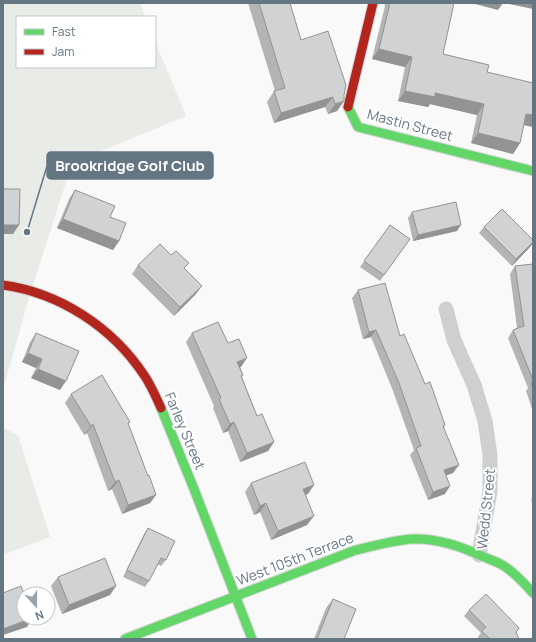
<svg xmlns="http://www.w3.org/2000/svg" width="536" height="642" viewBox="0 0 536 642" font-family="Manrope,sans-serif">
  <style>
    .green { fill: #e8ebe6 }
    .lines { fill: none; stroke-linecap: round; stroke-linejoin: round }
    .fast-casing { stroke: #d5d6d7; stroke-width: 11 }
    .jam-casing { stroke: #d5d6d7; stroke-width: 11 }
    .street { stroke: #cecfd0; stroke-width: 15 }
    .fast { stroke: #63d668; stroke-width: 9 }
    .jam { stroke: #b3261e; stroke-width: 9 }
    .wall { fill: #b3b5b5 }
    .shaded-wall { fill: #929394 }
    .building { fill: #d0d2d3; stroke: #929394 }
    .labels { text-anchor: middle; stroke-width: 4; stroke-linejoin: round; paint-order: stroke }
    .street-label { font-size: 14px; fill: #657683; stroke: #fff }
    .leader { fill: none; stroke: #657683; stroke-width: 1.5 }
    .callout-dot { fill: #657683; stroke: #fff; stroke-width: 1.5 }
    .callout { fill: #657683; stroke: #657683; stroke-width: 1.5 }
    .callout-label { font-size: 15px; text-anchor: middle; font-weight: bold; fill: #fff }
  </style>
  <rect width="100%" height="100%" fill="#f9f9f9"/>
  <g class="green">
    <polygon points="3,3 140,3 145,17 17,17 17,67 155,67 155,41 186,116 72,163 28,301 3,389"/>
    <polygon points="3,428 18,435 50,537 3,555"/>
  </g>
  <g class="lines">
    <g class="fast-casing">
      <g id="fast">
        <polyline points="348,107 358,127 533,171"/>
        <polyline points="161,408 194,489 252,639"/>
        <path d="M125 639 353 551C373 546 393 540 413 539 438 538 462 547 484 557 491 560 498 562 504 566 515 573 524 583 533 593"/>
      </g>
    </g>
    <g class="jam-casing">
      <g id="jam">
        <polyline points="348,107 373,3"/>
        <path d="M3 285C60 293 112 327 144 375 151 385 156 397 161 408"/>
      </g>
    </g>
    <polyline class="street" points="446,309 454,340 474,385 485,421 490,455 490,491 479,555"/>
    <use href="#fast" class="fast"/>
    <use href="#jam" class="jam"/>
  </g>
  <g class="wall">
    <polygon points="248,3 290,3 301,40 344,95 344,101 337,111 328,114 325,107 274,123 267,102 274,91 275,91"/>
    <polygon points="384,3 454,3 443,54 487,72 533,127 524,125 520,143 513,154 471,143 477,115 430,104 428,107 398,101 405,67 372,59 385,6"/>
    <polygon points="75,190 110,217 119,241 113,250 57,228 69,199"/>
    <polygon points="412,212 457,231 413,241 408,218"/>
    <polygon points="390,225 410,239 380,281 360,267"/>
    <polygon points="484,227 533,240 533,243 530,247 512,266 479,233"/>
    <polygon points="533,264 533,412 526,391 528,388 508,338 513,330 517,328 510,274 515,266"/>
    <polygon points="138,265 185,269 202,286 195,295 174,316 132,274"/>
    <polygon points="358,290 400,336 425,384 445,425 444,427 453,473 446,475 445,494 428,500 410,455 414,450 393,391 371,337 363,339 352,298"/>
    <polygon points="36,333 60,390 31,378 36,368 22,362 30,342"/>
    <polygon points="192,333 228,343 241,367 240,367 243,375 242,377 257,416 274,442 268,451 240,462 228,431 223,433 213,408 214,406 186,342"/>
    <polygon points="71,394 130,422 128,424 148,476 156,495 150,503 122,514 112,489 108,491 87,433 84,435 65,403"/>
    <polygon points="251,483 308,494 305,495 307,525 271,540 260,512 254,515 245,492"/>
    <polygon points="533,498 533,505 531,500"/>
    <polygon points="148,528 166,560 161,566 157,564 149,581 145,587 123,577 144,534"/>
    <polygon points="58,577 110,595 62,614 51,586"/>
    <polygon points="333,599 344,639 314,639 326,608"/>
    <polygon points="469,610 519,628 516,633 519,639 479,639 478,637 481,633 464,616"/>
  </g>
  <g class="shaded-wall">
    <polygon points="476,3 503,3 498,10 475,4"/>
    <polygon points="505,3 533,3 533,9"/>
    <polygon points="379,49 412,57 405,67 372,59"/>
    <polygon points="405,91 435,93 484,104 477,115 430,104 428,107 398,101"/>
    <polygon points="333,97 325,107 274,123 281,113"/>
    <polygon points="344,101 337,111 328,114 335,104"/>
    <polygon points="526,114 533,115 533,127 519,124"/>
    <polygon points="478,133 520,143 513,154 471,143"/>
    <polygon points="63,219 119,241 113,250 57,228"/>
    <polygon points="3,225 19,225 13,234 3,234"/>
    <polygon points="461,225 457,231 413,241 418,235"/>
    <polygon points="533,242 530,247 512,266 516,259"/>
    <polygon points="202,286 195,295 174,316 180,307"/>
    <polygon points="376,330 371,337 363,339 369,332"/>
    <polygon points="28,353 42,359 36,368 22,362"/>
    <polygon points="247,358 241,367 231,371 237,362"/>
    <polygon points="38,369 66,381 60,390 31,378"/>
    <polygon points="234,422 228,431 223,433 230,424"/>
    <polygon points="93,424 87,433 84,435 91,426"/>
    <polygon points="274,442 268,451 240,462 247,453"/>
    <polygon points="459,465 453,473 439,478 444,470"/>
    <polygon points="119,480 112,489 108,491 115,482"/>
    <polygon points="314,485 308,494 296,498 303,489"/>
    <polygon points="450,486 445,494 428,500 433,492"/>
    <polygon points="156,495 150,503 122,514 128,505"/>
    <polygon points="266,503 260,512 254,515 260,506"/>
    <polygon points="314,516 307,525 271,540 278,531"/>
    <polygon points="116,586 110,595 62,614 69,605"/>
    <polygon points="33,618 27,627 3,635 3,629"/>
  </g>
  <g class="building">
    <polygon points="259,3 290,3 301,40 328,31 346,85 344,95 344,101 335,104 333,97 281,113 274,91 285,88"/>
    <polygon points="390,3 454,3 443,54 489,65 487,72 533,83 533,115 526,114 520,143 478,133 484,104 435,93 435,97 405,91 412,57 379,49"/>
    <polygon points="3,189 20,189 19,225 3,225"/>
    <polygon points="75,190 115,206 110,217 126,223 119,241 63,219"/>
    <polygon points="456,202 461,225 418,235 412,212"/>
    <polygon points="502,209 533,240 533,242 516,259 484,227"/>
    <polygon points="390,225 410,239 384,275 364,261"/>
    <polygon points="160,244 171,255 176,251 189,263 184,268 202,286 180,307 138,265"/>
    <polygon points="533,264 533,380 513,330 524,326 515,266"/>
    <polygon points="385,283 400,336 404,334 425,384 430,382 445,425 443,426 459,465 444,470 450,486 433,492 416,448 421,446 399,383 376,330 369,332 358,290"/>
    <polygon points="218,322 228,343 239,339 247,358 237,362 243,375 241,376 257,416 262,414 274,442 247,453 234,422 230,424 219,399 221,398 192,333"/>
    <polygon points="36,333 79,351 66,381 38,369 42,359 28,353"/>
    <polygon points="102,375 130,422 128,423 148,476 149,475 156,495 128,505 119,480 115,482 93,424 91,426 71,394"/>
    <polygon points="533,382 533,388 531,383"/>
    <polygon points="305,462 314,485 303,489 314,516 278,531 266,503 260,506 251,483"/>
    <polygon points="148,528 175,541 166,560 161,558 149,581 127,570"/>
    <polygon points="105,558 116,586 69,605 58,577"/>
    <polygon points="21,586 24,594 24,618 32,618 3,629 3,593"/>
    <polygon points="486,594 519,628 516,632 519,639 490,639 482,631 486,627 469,610"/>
    <polygon points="333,599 356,609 344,639 317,639"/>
  </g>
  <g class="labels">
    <g class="street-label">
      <text transform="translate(410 125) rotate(15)" y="5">Mastin Street</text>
      <text transform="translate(185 431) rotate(67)" y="5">Farley Street</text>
      <text transform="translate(486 509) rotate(-84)" y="5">Wedd Street</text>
      <text transform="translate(295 559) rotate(-21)" y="5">West 105th Terrace</text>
    </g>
  </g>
  <path class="leader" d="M27 232L47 166"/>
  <circle class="callout-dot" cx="27" cy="232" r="4"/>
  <rect class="callout" x="47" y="152" width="166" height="27" rx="4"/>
  <g class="callout-label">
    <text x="130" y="171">Brookridge Golf Club</text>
  </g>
  <rect width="536" height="642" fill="none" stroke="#657683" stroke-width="8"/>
  <rect x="16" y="16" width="140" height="52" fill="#ffffff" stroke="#c1c8cd"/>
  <rect x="24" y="29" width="20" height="6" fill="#63d668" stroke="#c1c8cd"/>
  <text x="52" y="36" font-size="12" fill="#657683">Fast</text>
  <rect x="24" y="49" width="20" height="6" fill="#b3261e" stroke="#c1c8cd"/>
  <text x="52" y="56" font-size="12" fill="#657683">Jam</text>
  <g transform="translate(36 606) rotate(159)"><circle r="19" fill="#ffffff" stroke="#c1c8cd"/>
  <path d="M0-3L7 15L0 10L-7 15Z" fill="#99a4ac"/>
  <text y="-6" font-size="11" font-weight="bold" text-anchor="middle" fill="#657683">N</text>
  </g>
</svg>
